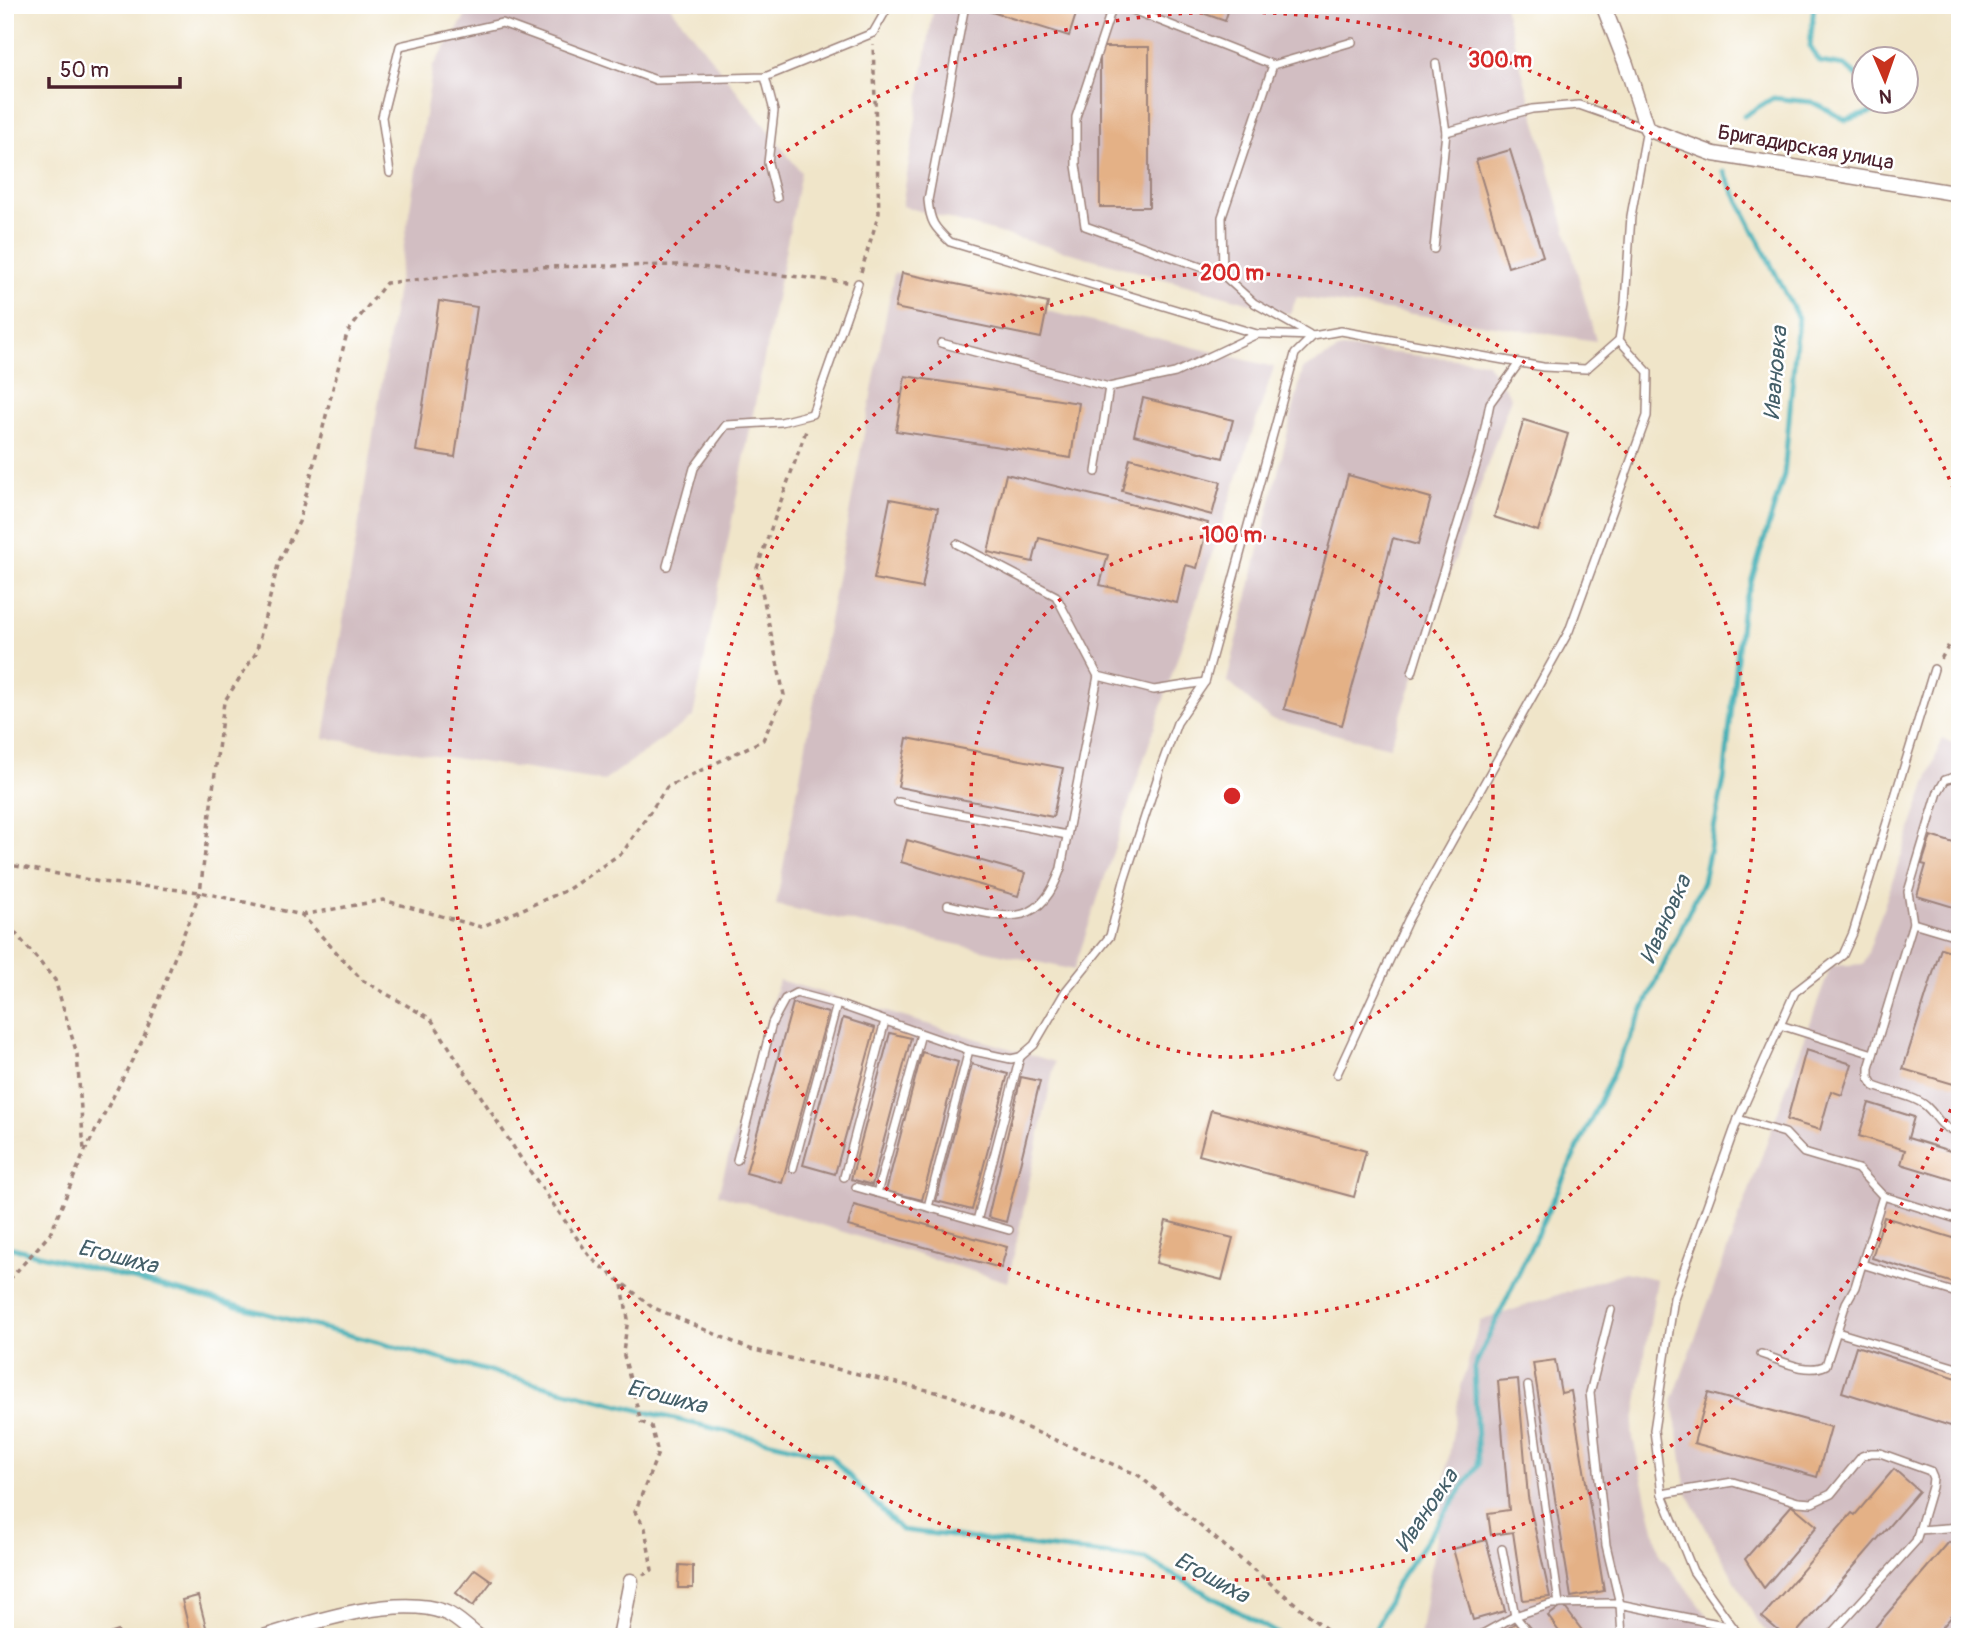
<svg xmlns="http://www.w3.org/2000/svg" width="1965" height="1642" viewBox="0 0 1965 1642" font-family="Pangolin,sans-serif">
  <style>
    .industrial { fill: #d2bec2 }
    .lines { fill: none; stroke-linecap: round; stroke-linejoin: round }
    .stream { stroke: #3daeb5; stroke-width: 5 }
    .building { fill: #e4b186 }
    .lane-casing { stroke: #9d827a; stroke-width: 10 }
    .street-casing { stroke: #9d827a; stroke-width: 17 }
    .path { stroke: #9d827a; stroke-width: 3.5; stroke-dasharray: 5 5; stroke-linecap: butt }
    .lane { stroke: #fff; stroke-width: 7 }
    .street { stroke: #fff; stroke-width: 14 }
    .ring { fill: none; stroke: #d62828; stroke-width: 3.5; stroke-dasharray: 3.5 7 }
    .labels { text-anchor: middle; stroke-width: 5; stroke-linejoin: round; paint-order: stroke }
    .street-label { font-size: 21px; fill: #4a1f2b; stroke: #fff }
    .water-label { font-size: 23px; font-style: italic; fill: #445f69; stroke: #fff }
    .centre { fill: #d62828; stroke: #fff; stroke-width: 3.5 }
    .ring-label { font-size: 21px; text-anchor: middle; font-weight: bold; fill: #d62828; stroke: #fff; stroke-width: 5; stroke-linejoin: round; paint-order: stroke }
  </style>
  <rect width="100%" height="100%" fill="#fff"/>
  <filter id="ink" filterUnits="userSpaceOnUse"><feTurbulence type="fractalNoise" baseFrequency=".0143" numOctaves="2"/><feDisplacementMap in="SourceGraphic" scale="14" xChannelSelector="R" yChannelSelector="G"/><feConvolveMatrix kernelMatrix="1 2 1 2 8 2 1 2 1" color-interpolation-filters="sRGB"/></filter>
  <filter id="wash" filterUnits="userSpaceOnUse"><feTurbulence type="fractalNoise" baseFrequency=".00686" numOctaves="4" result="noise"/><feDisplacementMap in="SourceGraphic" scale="28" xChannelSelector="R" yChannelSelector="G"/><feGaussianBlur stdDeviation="1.57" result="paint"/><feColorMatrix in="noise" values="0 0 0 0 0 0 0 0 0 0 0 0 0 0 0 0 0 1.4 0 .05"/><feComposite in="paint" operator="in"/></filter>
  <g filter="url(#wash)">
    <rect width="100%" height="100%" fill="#f0e5c9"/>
    <g class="industrial">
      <polygon points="473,5 669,5 801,172 693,717 604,781 324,738 433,66"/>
      <polygon points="934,5 1504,5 1596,341 1297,297 1290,314 902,206"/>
      <polygon points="894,273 1274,367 1074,970 776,905"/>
      <polygon points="1342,348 1486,362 1511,397 1390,747 1270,719 1227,681 1303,369"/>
      <polygon points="1960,733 1960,1637 1772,1637 1758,1623 1687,1493 1673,1399 1831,966 1864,964 1942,738 1952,743"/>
      <polygon points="779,980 1055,1062 1008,1282 718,1194"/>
      <polygon points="1625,1272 1657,1279 1632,1434 1660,1555 1725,1637 1420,1637 1459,1394 1480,1321"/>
    </g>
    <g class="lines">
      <g class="stream">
        <polyline points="1814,5 1810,47 1820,62 1845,66 1864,82"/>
        <polyline points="1744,116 1773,98 1812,102 1846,120 1876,111 1880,102"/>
        <polyline points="5,1246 658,1415 830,1456 901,1530 1145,1559 1283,1637"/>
        <polyline points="1372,1637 1395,1586 1478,1465 1474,1368 1703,882 1724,780 1742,612 1784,475 1798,318 1724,172"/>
      </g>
    </g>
    <g id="blocks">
      <g class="building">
        <polygon points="983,5 1079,5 1069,36 982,9"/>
        <polygon points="1180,5 1230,5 1225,21"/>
        <rect x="1100" y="47" width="49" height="160"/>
        <polygon points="1510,150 1543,256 1508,267 1476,160"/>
        <polygon points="902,273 1048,303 1041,338 895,308"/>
        <polygon points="439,301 477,307 455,457 416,451"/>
        <polygon points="905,376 1079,403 1071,458 896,431"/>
        <polygon points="1143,398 1233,420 1223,458 1134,435"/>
        <polygon points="1524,420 1568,434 1538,531 1494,517"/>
        <polygon points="1130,458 1221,482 1212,515 1122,491"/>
        <polygon points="1006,474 1208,523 1197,568 1186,565 1177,603 1100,585 1108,555 1039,538 1033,562 988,552"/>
        <polygon points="1348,475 1431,498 1418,545 1393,538 1342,725 1284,709"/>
        <polygon points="890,499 938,508 922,588 874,579"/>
        <polygon points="907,738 1063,768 1053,817 898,787"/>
        <polygon points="1931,836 1960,845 1960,909 1917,896 1926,865 1922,864"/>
        <polygon points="907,840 1025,873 1018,896 901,862"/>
        <polygon points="1941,948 1960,954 1960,1086 1903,1069"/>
        <polygon points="793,1003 828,1013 782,1183 746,1173"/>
        <polygon points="843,1018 875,1028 835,1174 803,1165"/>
        <polygon points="890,1033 911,1038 872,1185 851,1179"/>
        <polygon points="1806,1050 1852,1064 1842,1095 1831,1091 1820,1130 1787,1120"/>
        <polygon points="922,1052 958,1062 922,1200 886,1191"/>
        <polygon points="972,1064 1008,1074 972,1210 936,1201"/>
        <polygon points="1021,1077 1040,1081 1006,1222 988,1217"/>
        <polygon points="1869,1103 1914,1117 1908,1138 1960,1154 1960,1182 1901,1164 1905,1150 1859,1136"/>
        <polygon points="1211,1110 1366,1151 1354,1197 1199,1155"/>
        <polygon points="854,1205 1007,1247 1001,1268 848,1226"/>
        <polygon points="1884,1217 1960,1240 1960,1285 1872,1258"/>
        <polygon points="1166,1221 1233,1238 1222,1280 1156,1263"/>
        <polygon points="1856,1346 1960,1379 1960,1429 1842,1392"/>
        <polygon points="1555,1360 1561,1393 1571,1391 1604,1591 1571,1597 1533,1363"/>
        <polygon points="1518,1379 1528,1497 1550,1597 1523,1600 1513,1532 1491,1535 1488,1513 1509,1510 1498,1381"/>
        <polygon points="1708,1393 1831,1427 1817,1477 1694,1443"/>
        <polygon points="1894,1469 1919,1491 1793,1637 1786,1637 1762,1617 1852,1513 1855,1515"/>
        <polygon points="1792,1505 1817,1526 1764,1588 1745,1559"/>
        <polygon points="1486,1540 1505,1611 1473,1620 1453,1549"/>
        <polygon points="1949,1542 1960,1551 1960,1607 1934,1637 1867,1637"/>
        <polygon points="679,1565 693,1566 693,1588 678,1588"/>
        <polygon points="475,1569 492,1581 473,1606 456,1593"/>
        <polygon points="198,1596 208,1635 191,1637 182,1600"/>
        <polygon points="1563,1605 1587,1637 1563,1637 1548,1616"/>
        <polygon points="1515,1623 1526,1637 1497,1637"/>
        <polygon points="118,1631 120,1637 103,1637 103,1636"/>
      </g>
    </g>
  </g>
  <g filter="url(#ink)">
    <use href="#blocks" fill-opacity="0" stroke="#9d827a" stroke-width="2"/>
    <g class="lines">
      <g class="lane-casing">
        <g id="lane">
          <path d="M965 5 928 200C930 222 934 227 950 242L1257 334"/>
          <polyline points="1113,5 1076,117 1076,165 1085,226 1223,275 1254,303 1309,334"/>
          <polyline points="1120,5 1273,65"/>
          <polyline points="765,77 774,111 768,163 777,198"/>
          <polyline points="390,173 382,117 400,46 502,23 656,80 765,77 873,33 889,5"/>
          <polyline points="1434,249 1446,132 1436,64"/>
          <polyline points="1223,275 1222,217 1273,65 1352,42"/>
          <polyline points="941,343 1109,387 1175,373 1257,334 1313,336 1341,331 1543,367 1586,369 1619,340 1625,302 1631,216 1647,129 1579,105 1532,109 1446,132"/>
          <polyline points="1096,472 1109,387"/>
          <polyline points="957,544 1056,596 1098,676 1154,690 1205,682"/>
          <polyline points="667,566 694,468 726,425 781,422 812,414 858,283"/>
          <polyline points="1412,673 1480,452 1490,403 1519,363"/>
          <polyline points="898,802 1067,835"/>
          <path d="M948 905C1001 916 1039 934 1061 868L1098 676"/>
          <polyline points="1913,923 1908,892 1938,792 1945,780 1960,775"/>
          <path d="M1960 937 1913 923 1869 1068V1078L1874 1086C1890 1093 1913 1095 1926 1106 1941 1120 1937 1126 1960 1133"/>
          <polyline points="1780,1025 1873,1054"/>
          <polyline points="1337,1074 1408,920 1569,631 1647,416 1648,372 1619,340"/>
          <polyline points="1738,1119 1785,1133 1804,1153 1858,1169 1883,1196 1960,1220"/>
          <polyline points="737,1160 772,1023 785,999 796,993 837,1004 969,1050 1011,1059 1020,1057 1034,1045 1065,992 1110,936 1124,881 1162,764 1177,723 1205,682 1295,354 1313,336"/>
          <polyline points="793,1168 837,1004"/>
          <polyline points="844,1177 885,1021"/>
          <polyline points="856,1187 1009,1230"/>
          <polyline points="877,1193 921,1034"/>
          <polyline points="928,1207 969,1050"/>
          <polyline points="977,1221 1020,1057"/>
          <polyline points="1862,1264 1960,1294"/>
          <polyline points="1611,1310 1590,1393 1606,1545 1620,1604 1622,1637"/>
          <polyline points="1837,1332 1960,1369"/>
          <path d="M1761 1354C1780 1360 1807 1375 1826 1365L1846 1303 1855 1287 1883 1196"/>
          <polyline points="1528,1386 1559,1604"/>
          <polyline points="1662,1494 1733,1482 1798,1502 1812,1503 1831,1494 1862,1456 1871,1453 1880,1453 1930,1471 1933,1478 1932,1487 1916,1541 1829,1637"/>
          <polyline points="1919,1530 1960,1527"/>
          <polyline points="1502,1549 1515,1616 1532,1637"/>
          <polyline points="1477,1637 1515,1616 1551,1604 1614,1603 1733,1627"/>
          <polyline points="1740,1637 1693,1571 1662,1494 1654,1430 1674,1298 1738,1119 1795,992 1843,955 1853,933 1934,669"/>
        </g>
      </g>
      <g class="street-casing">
        <g id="street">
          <polyline points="1603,5 1626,64 1647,129 1714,154 1960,194"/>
          <path d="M264 1637C312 1622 397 1594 444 1612 456 1616 468 1629 479 1637"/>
          <polyline points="620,1637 631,1581"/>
        </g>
      </g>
      <g class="path">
        <polyline points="861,272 879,213 873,44"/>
        <polyline points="1941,659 1949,645 1960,637"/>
        <polyline points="5,864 100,882 200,892 302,915 362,980 431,1019 520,1157 591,1258 652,1307 750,1349 949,1395 1138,1475 1336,1637"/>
        <polyline points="6,865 6,922 55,980 77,1054 84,1151"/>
        <polyline points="302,915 383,900 481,927 567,890 623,852 667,787 763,740 784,695 757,568 807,428"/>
        <polyline points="622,1285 628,1319 623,1352 641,1422 651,1426 658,1453 635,1512 645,1528 652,1570 643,1575"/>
        <polyline points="5,1299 9,1280 50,1234 84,1153 143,1039 200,892 224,702 256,653 279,561 299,522 347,333 386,283 533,267 681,265 848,282"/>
      </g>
      <use href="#lane" class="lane"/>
      <use href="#street" class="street"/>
    </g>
  </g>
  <g class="ring">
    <circle cx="1232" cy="796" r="261"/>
    <circle cx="1232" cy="796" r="523"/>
    <path d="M1959 1090A784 784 0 1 1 1959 502"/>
  </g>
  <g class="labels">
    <g class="street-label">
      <text transform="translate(1806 147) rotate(10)" y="7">Бригадирская улица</text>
    </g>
    <g class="water-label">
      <text transform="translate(1775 373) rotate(-85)" y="8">Ивановка</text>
      <text transform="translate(1665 919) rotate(-66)" y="8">Ивановка</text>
      <text transform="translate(118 1256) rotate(14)" y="8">Егошиха</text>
      <text transform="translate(667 1396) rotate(14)" y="8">Егошиха</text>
      <text transform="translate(1426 1510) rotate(-56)" y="8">Ивановка</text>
      <text transform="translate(1212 1577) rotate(29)" y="8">Егошиха</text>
    </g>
  </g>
  <circle cx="1232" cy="796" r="10" class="centre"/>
  <g class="ring-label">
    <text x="1500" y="67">300 m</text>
    <text x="1232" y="280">200 m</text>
    <text x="1232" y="542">100 m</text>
  </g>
  <rect width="1965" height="1642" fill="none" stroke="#fff" stroke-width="28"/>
  <g transform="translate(1885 80) rotate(178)"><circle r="33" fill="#ffffff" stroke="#b7a5aa" stroke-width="2"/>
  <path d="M0-5L12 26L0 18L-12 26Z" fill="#c8321e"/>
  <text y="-10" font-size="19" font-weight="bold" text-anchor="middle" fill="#4a1f2b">N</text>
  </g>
  <path d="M49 77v10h131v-10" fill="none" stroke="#4a1f2b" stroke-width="3.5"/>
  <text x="60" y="77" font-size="21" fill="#4a1f2b" stroke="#ffffff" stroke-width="5" paint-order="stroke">50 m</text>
</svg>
